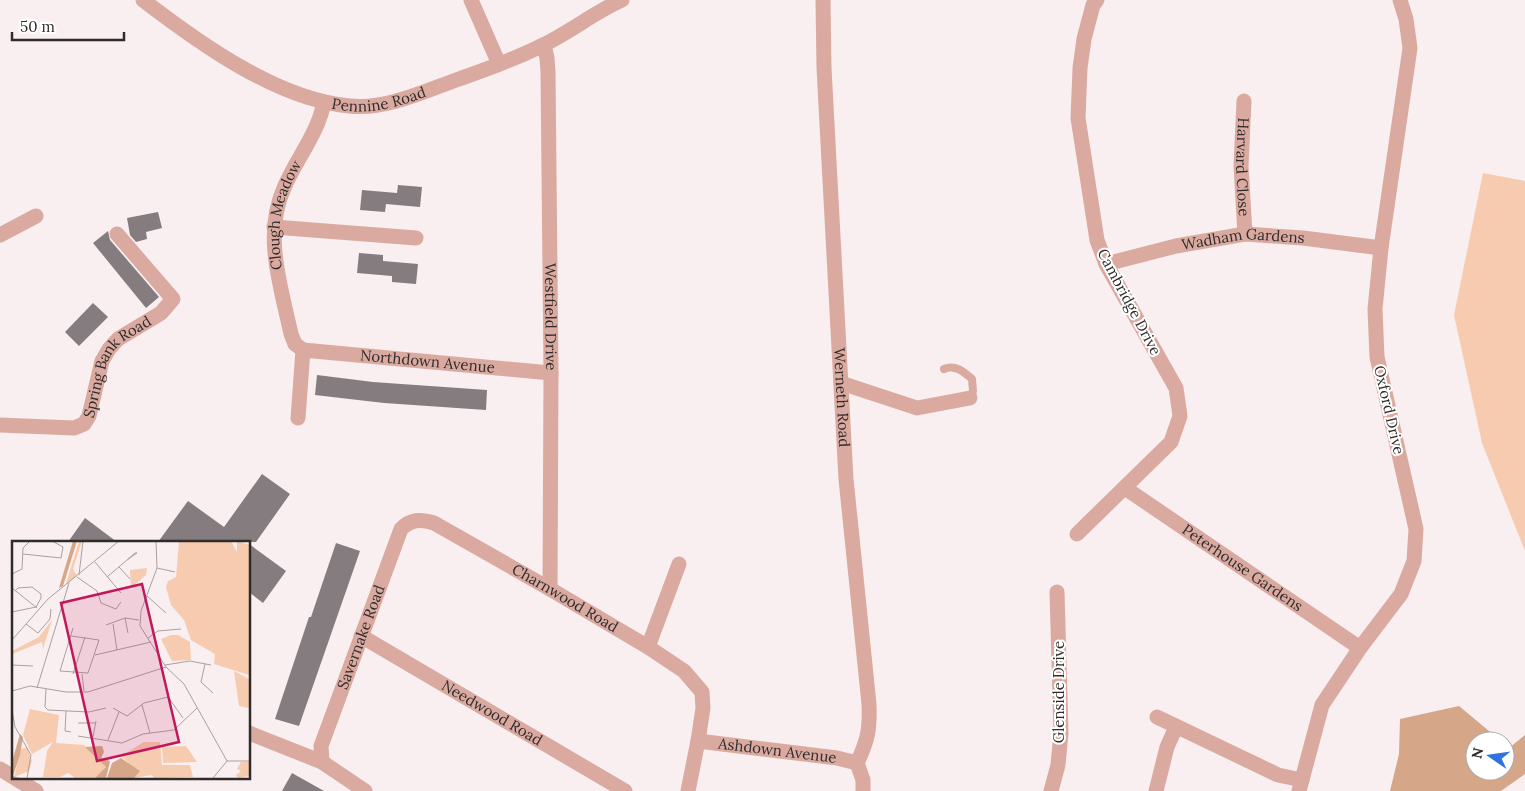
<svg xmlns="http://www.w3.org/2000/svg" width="1525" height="791" viewBox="0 0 1525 791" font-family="Lora,serif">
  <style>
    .green { fill: #f7cbaf }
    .forest { fill: #d5a687 }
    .building { fill: #847c7f }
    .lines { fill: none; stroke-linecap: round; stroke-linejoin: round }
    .service { stroke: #daaaa0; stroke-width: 8 }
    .minor { stroke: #daaaa0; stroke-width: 15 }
    .labels { text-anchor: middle; stroke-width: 4; stroke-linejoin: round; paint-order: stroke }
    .street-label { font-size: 15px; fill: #2f2b2b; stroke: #fff }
    .inset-road { fill: none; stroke: #a8a1a1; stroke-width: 1 }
    .view { fill: #c2185b; fill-opacity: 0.15; stroke: #c2185b; stroke-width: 2.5 }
    .inset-edge { fill: none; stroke: #2f2b2b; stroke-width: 2.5 }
  </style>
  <rect width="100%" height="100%" fill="#f9eff0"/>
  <polygon class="green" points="1483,173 1525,181 1525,551 1482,443 1454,315"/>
  <polygon class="forest" points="1459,706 1501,741 1475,741 1475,771 1505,771 1505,745 1509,748 1525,735 1525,774 1501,791 1390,791 1399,754 1400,719"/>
  <g class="building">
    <polygon points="398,185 422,187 420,207 386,204 385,212 360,210 362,190 397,193"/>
    <polygon points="158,212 162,228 146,232 147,239 136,242 130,235 127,218"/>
    <polygon points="108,231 110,240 159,297 146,308 93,243"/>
    <polygon points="359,253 383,255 383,261 418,264 416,284 392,282 392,276 357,273"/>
    <polygon points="93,303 108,317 79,346 65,332"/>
    <polygon points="317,375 373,382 487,390 486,410 384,403 315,395"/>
    <polygon points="262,474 290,494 256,542 158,542 188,501 224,527"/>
    <polygon points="85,518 117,542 68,542"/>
    <polygon points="336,543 360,551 299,726 275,719 309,617 311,617"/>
    <polygon points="249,544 286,571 263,603 249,592"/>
    <polygon points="292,773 324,791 282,791"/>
  </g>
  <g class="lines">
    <path class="service" d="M944 369C955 364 964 372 972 379L973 391 970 398"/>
    <g class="minor">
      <path id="s1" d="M143 0C199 43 278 100 350 106 386 110 425 91 459 79 487 69 516 59 543 45 570 32 595 12 622 0"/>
      <polyline points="471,0 499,64"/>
      <path id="s2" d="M823 0 824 68 846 479 869 704C870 729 868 740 857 763L863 780V791"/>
      <path id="s3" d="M544 45 547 58 548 72 551 373 550 589"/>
      <path id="s4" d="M1244 101 1241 166 1245 234"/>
      <polyline points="274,227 416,238"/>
      <polyline points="0,235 36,216"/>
      <path id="s5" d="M1106 264 1176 246 1245 234 1303 238 1381 248"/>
      <path id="s6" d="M303 350 551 373"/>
      <polyline points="841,383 917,408 970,398"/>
      <path id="s7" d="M298 418 303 350 295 344 291 334C281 287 263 235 284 188 296 159 318 134 324 102"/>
      <path id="s8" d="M0 425 74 428 84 424 89 416 102 361 109 349 118 339 161 313 173 299 117 234"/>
      <path id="s9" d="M1125 488 1360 648"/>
      <polyline points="1077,534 1171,442 1180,416 1176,388 1106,264 1097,240 1078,118 1080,68 1084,39 1093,5 1097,0"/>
      <path id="s10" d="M361 636 625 791"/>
      <polyline points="648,647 679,564"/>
      <polyline points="1157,717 1278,775 1302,780"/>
      <polyline points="249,733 322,762 365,791"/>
      <path id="s11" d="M698 741 837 758 857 763"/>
      <path id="s12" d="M322 762 321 746 401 529C411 519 420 519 434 523L550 589 648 647 684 671 702 692 703 708 698 741 688 791"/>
      <polyline points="0,769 36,791"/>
      <polyline points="1051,791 1058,765 1061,733 1057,592"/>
      <polyline points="1156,791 1167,747 1176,727"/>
      <polyline points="1299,791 1322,705 1360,648 1401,594 1414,561 1416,529 1377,357 1375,309 1381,248 1410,48 1406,19 1400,0"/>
    </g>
  </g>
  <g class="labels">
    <g class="street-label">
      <text dy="5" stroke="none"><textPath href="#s1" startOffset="265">Pennine Road</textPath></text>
      <text dy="5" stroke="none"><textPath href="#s4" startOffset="66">Harvard Close</textPath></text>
      <text dy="5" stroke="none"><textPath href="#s7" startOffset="211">Clough Meadow</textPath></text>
      <text dy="5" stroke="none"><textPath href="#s5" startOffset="140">Wadham Gardens</textPath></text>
      <text transform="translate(1129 302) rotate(62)" y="5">Cambridge Drive</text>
      <text dy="5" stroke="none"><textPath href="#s3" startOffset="272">Westfield Drive</textPath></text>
      <text dy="5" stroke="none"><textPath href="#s6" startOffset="125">Northdown Avenue</textPath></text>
      <text dy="5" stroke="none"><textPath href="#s8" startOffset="154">Spring Bank Road</textPath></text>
      <text dy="5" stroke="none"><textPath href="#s2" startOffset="398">Werneth Road</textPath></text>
      <text transform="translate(1389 410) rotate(77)" y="5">Oxford Drive</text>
      <text dy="5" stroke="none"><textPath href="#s9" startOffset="142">Peterhouse Gardens</textPath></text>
      <text dy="5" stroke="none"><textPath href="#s12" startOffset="434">Charnwood Road</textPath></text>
      <text dy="5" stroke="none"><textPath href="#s12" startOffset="132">Savernake Road</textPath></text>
      <text transform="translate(1059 692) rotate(-90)" y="5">Glenside Drive</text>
      <text dy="5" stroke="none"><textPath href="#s10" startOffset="152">Needwood Road</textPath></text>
      <text dy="5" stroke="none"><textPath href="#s11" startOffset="80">Ashdown Avenue</textPath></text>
    </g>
  </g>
  <g transform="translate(12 541)">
    <rect width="238" height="238" fill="#f9eff0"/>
    <path d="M67 0H70L61 28 65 35 54 43ZM167 0H219L225 11V0L238 4 237 134 202 123 203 113 179 99 172 79 159 64 154 46 156 40 164 36ZM135 27 134 34 119 47 118 29ZM40 79 31 108 30 101 0 113V110L27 96ZM159 94H166L178 101 179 119 160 120 149 98ZM222 130 237 138V167L227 165ZM18 168 47 174 44 202 72 204 94 226 90 231 83 237H63L56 232 48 236H31L35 210 41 201 20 213 11 194ZM132 201H148L150 224H178L181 236 142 237 140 234 122 237 120 225 109 215ZM174 205 185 221 151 222 150 206ZM15 206 20 220 17 230 2 236 9 208ZM229 221H237V235L226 237 224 234 229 230 225 228Z" fill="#f7cbaf"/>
    <path d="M61 0H65L51 45 47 47ZM8 193 11 196 8 214 1 235 8 237H0V221ZM90 205 92 211 89 217 98 220 97 225 94 237H83L94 226 73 206ZM109 217 128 230 122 237H95L100 222Z" fill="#d5a687"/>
    <path class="inset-road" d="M144 0 145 27 129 70 128 85 154 126 172 143 215 220M11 13 49 17 51 6 40 0M83 21 109 52M107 26 118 38M145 27 163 31M0 33 10 28 11 7 18 0M67 34 71 0M65 36 85 50 89 62 104 68 109 61M95 36 115 19 123 12H125L115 19M0 47 25 67M135 55 154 72M0 71 24 66 29 57V53L20 46 6 47 3 50M113 77 116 92M14 83 26 92 38 78 39 68M101 83 105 109M94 84 113 77 127 79M59 95 87 99 76 132 48 130 61 87M136 97 146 90 169 88M0 99 36 58 107 0M83 114 139 101M193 123 189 141 201 152M0 124 21 125M153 124 178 120 199 124M61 133 73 96M70 133 72 150M25 147 57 42M34 148 33 166 36 169 77 171 94 167M0 150 18 145 54 151H76L154 126M130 164 138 192M101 167 115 175 132 162 156 156 171 177M0 169 3 186 19 214 15 237M54 170 53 190 59 191M66 182H83M66 195 110 202 131 193 162 189 185 167M81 196 84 180M96 199 107 171M215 220H238M201 237 215 220"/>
    <path class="view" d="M130 43 167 201 85 220 49 62Z"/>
    <rect width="238" height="238" class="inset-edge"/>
  </g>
  <g transform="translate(1490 756) rotate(283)"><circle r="24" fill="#ffffff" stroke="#acaaaa"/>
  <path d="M0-4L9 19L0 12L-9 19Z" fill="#3073e0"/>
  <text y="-8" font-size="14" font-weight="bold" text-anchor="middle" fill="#2f2b2b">N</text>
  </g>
  <path d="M12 32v8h112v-8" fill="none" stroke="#2f2b2b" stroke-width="2.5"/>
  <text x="20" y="32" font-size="15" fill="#2f2b2b" stroke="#ffffff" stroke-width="4" paint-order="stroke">50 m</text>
</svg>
